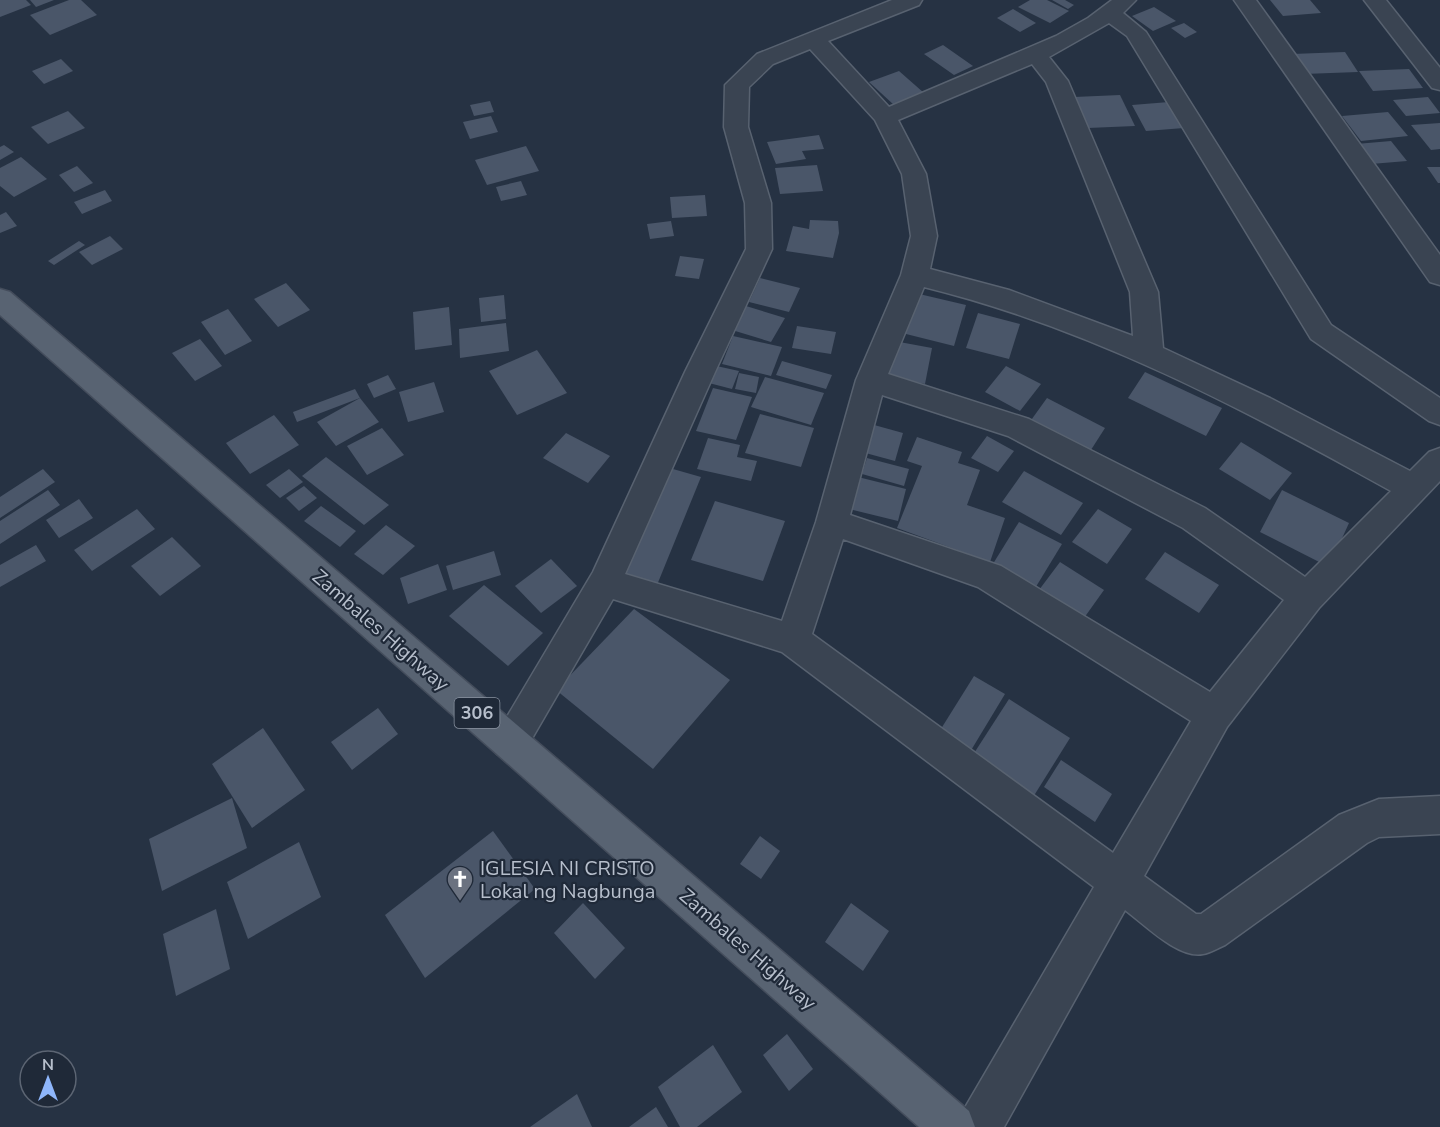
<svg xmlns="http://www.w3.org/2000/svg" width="1440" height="1127" viewBox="0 0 1440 1127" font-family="'Nunito Sans',sans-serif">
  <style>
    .building { fill: #4a5669 }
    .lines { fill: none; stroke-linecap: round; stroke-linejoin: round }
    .street-casing { stroke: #586270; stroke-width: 3 }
    .primary-casing { stroke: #444d5c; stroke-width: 3 }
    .street { fill: #3a4452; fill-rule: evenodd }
    .primary { fill: #586372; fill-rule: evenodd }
    .labels { text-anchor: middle; stroke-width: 4.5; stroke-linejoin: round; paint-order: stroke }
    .shield { fill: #1f2938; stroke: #8992a0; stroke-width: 1.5 }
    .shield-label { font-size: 18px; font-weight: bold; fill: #b7bfcc }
    .street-label { font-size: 20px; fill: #b7bfcc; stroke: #1f2938 }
    .poi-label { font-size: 20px; fill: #b7bfcc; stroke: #1f2938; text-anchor: start }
  </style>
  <rect width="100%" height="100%" fill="#263243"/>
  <g class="building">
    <polygon points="0,0 26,0 31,5 0,17"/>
    <polygon points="30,0 54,0 36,7"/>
    <polygon points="69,0 81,0 97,15 50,35 30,15"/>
    <polygon points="1030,0 1047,0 1069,11 1050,23 1018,7"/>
    <polygon points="1052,0 1065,0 1074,5 1068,9"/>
    <polygon points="1270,0 1310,0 1321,13 1283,16"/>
    <polygon points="1154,7 1176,21 1153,31 1132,16"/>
    <polygon points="1013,9 1036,23 1020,32 997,18"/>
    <polygon points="1184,23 1197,32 1185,38 1171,28"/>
    <polygon points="943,45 973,66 954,75 924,54"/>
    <polygon points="1345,52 1358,72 1304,74 1292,54"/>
    <polygon points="61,59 73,71 44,84 32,71"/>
    <polygon points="1409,69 1423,88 1373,91 1359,71"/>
    <polygon points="899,71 924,93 894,105 869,82"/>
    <polygon points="1120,95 1135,126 1088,128 1074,97"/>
    <polygon points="1428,97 1440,113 1406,116 1393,100"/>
    <polygon points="490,101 494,112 474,116 470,105"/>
    <polygon points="1169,102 1184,128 1146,131 1132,105"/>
    <polygon points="68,111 85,128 48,144 31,127"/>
    <polygon points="1388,112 1408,136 1361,141 1342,116"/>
    <polygon points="491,116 498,132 470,139 463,122"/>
    <polygon points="1440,123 1440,149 1431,150 1411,125"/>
    <polygon points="819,135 824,149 802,151 806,159 776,164 767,142"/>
    <polygon points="1391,141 1407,161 1371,164 1356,144"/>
    <polygon points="4,145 14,152 0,160 0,147"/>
    <polygon points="526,146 539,171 487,185 475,160"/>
    <polygon points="21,157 47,179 14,197 0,186 0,168"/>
    <polygon points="817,165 823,191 780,194 775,168"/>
    <polygon points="77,166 93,183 74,192 59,175"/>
    <polygon points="1427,167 1440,167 1440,183 1438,183"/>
    <polygon points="521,181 527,195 501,201 496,187"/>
    <polygon points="105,190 112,201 82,214 74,202"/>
    <polygon points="705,195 707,216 672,218 670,197"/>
    <polygon points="6,212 17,226 0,233 0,215"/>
    <polygon points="810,220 838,221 839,233 833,258 786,251 793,226 809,229"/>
    <polygon points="671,221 674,236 650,239 647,224"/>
    <polygon points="110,236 123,249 92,265 79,252"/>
    <polygon points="79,241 85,245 54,265 48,261"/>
    <polygon points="680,256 704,259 699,279 675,276"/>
    <polygon points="760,278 800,288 789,312 749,302"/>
    <polygon points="286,283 310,310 278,327 254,299"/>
    <polygon points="915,293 966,305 954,346 902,333"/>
    <polygon points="504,295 506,319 481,322 479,298"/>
    <polygon points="746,306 785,318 771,342 732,330"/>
    <polygon points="449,307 452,345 415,350 413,312"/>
    <polygon points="228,309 252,341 225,355 201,322"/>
    <polygon points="978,313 1020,324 1009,359 966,348"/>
    <polygon points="506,323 509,351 460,358 459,329"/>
    <polygon points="797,326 836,332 831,354 792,348"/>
    <polygon points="733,336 782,347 771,376 722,364"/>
    <polygon points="200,339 222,366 195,381 172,353"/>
    <polygon points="894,341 932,348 925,384 886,376"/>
    <polygon points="537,350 567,393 517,415 489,371"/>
    <polygon points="782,361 832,375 826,389 776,375"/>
    <polygon points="712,365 739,371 732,389 705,382"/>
    <polygon points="1006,366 1041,384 1020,411 985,392"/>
    <polygon points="1145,372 1222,408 1206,436 1128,398"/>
    <polygon points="739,373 759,377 756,393 735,389"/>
    <polygon points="388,375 396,389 374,398 367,384"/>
    <polygon points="765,377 824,393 811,425 751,407"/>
    <polygon points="434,382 444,412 408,422 399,392"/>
    <polygon points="713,388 752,397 736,440 696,431"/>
    <polygon points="355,389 360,398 297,422 293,412"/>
    <polygon points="360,398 379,422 336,446 317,422"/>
    <polygon points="1047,398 1105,428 1089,453 1029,423"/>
    <polygon points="760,414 814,428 801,467 745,453"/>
    <polygon points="274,415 299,445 250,474 226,443"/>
    <polygon points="867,423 903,433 895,461 858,451"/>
    <polygon points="382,428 404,455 367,475 347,446"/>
    <polygon points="566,433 610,456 588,483 543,458"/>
    <polygon points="987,436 1014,451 998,472 971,458"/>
    <polygon points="917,437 962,452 958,463 980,470 967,505 1005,518 990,562 897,528 922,466 907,461"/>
    <polygon points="708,438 740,445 737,457 757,461 751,481 697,469"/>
    <polygon points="1241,442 1292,473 1270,500 1219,469"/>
    <polygon points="326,457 389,505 364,525 302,476"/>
    <polygon points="867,458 909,469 904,486 862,474"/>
    <polygon points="666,467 701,477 657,585 619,574"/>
    <polygon points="43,469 55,482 0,518 0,497"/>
    <polygon points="289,469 303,482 280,498 266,485"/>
    <polygon points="1024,471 1083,503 1061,535 1002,502"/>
    <polygon points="858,477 906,489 898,521 849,509"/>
    <polygon points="304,486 317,498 299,511 286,498"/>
    <polygon points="48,490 60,505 0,544 0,521"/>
    <polygon points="1282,490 1349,523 1329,567 1260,532"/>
    <polygon points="79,499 93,518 59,538 46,520"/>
    <polygon points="715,501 785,521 763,581 691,560"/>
    <polygon points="321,506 356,531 340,547 304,521"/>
    <polygon points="137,509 155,529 92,571 74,550"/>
    <polygon points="1098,509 1132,529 1107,564 1072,542"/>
    <polygon points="1019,522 1062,544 1034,590 991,567"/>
    <polygon points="386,525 415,546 383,575 354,554"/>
    <polygon points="172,537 201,566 160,596 131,566"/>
    <polygon points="36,545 46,561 0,587 0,565"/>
    <polygon points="494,551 501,575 453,590 446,566"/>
    <polygon points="1165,552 1219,585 1199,613 1145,579"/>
    <polygon points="551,559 577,586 541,613 515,586"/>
    <polygon points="1060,562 1104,590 1084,618 1039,590"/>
    <polygon points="438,564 447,590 408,604 400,578"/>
    <polygon points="484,585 543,633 508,666 449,616"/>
    <polygon points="634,609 730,680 653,769 556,690"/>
    <polygon points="974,676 1005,694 970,752 939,732"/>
    <polygon points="1009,699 1070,738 1030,802 969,761"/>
    <polygon points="378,708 398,734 352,770 331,742"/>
    <polygon points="263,728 305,790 252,828 212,764"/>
    <polygon points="1061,760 1112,794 1095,822 1044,787"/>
    <polygon points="232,798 247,848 162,891 149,839"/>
    <polygon points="493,831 535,889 425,978 385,915"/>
    <polygon points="760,836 780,851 761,879 740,864"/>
    <polygon points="299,842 321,897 248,939 227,882"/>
    <polygon points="583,903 625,948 595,979 554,933"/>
    <polygon points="851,903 889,931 863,971 825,942"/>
    <polygon points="216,909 230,969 176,996 163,934"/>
    <polygon points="787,1034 813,1069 789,1091 763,1055"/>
    <polygon points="713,1045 742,1092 697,1127 680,1127 658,1087"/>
    <polygon points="577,1094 592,1127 530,1127"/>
    <polygon points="656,1107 668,1127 629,1127"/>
  </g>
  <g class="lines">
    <g class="street-casing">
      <g id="street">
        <path d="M892 0H922L919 5 828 41 889 107 1056 36 1088 18 1112 0H1136L1123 13 1146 32 1331 325 1440 398V425L1429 421 1311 339 1127 36 1109 23 1049 57 1068 81 1158 292 1163 348 1272 399 1410 471 1429 452 1440 448V481L1319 608 1227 727 1144 876 1196 914H1201L1339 815 1379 799 1440 796V834L1379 837 1367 843 1225 945C1218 948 1210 953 1203 954 1178 959 1144 924 1125 910L1004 1127H957L963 1111 1094 887 782 652 613 599 523 754 510 760 497 754 492 742 593 572 685 372 746 249 745 203 724 127 725 85 757 54ZM810 49 875 120 902 174 911 236 901 275 856 380 816 522 782 621 625 574 715 372 772 249 771 203 748 127 749 87 773 64ZM1032 64 1046 82 1130 292 1133 336 1009 290 930 269 937 236 926 174 898 120ZM924 287C1090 328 1242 408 1391 491L1305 577 1205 508 1029 419 888 374ZM882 395 1008 436 1183 528 1284 600 1210 692 1001 566 850 515ZM843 539 978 587 1191 721 1113 853 812 634Z"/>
        <polygon points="1234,0 1256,0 1440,255 1440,285 1430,282"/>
        <polygon points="1364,0 1386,0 1440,68 1440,90 1432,88"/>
      </g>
    </g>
    <g class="primary-casing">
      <polygon id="primary" points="0,289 10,292 969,1111 975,1127 919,1127 0,315"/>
    </g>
    <use href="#street" class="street"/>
    <use href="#primary" class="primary"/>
  </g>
  <defs>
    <g id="church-pin" transform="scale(1.35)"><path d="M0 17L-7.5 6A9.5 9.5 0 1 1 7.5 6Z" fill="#6b7280" stroke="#1f2938"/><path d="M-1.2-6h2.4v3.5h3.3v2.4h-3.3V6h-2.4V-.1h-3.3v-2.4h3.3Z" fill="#fff"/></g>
  </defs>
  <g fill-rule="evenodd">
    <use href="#church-pin" x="460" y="879"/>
  </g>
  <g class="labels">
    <rect class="shield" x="454.5" y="698" width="45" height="30" rx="4.5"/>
    <g class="shield-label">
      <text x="477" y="719">306</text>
    </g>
    <g class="street-label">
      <text transform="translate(381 630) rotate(41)" y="7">Zambales Highway</text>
      <text transform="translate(748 949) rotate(41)" y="7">Zambales Highway</text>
    </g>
    <g class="poi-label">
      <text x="480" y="875">IGLESIA NI CRISTO<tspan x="480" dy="23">Lokal ng Nagbunga</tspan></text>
    </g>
  </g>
  <g transform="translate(48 1079)"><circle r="28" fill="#1f2938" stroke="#5c6573" stroke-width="1.5"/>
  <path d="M0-4.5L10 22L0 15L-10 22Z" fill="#8eb6fb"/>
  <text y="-9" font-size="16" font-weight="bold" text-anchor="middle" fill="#b7bfcc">N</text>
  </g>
</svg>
